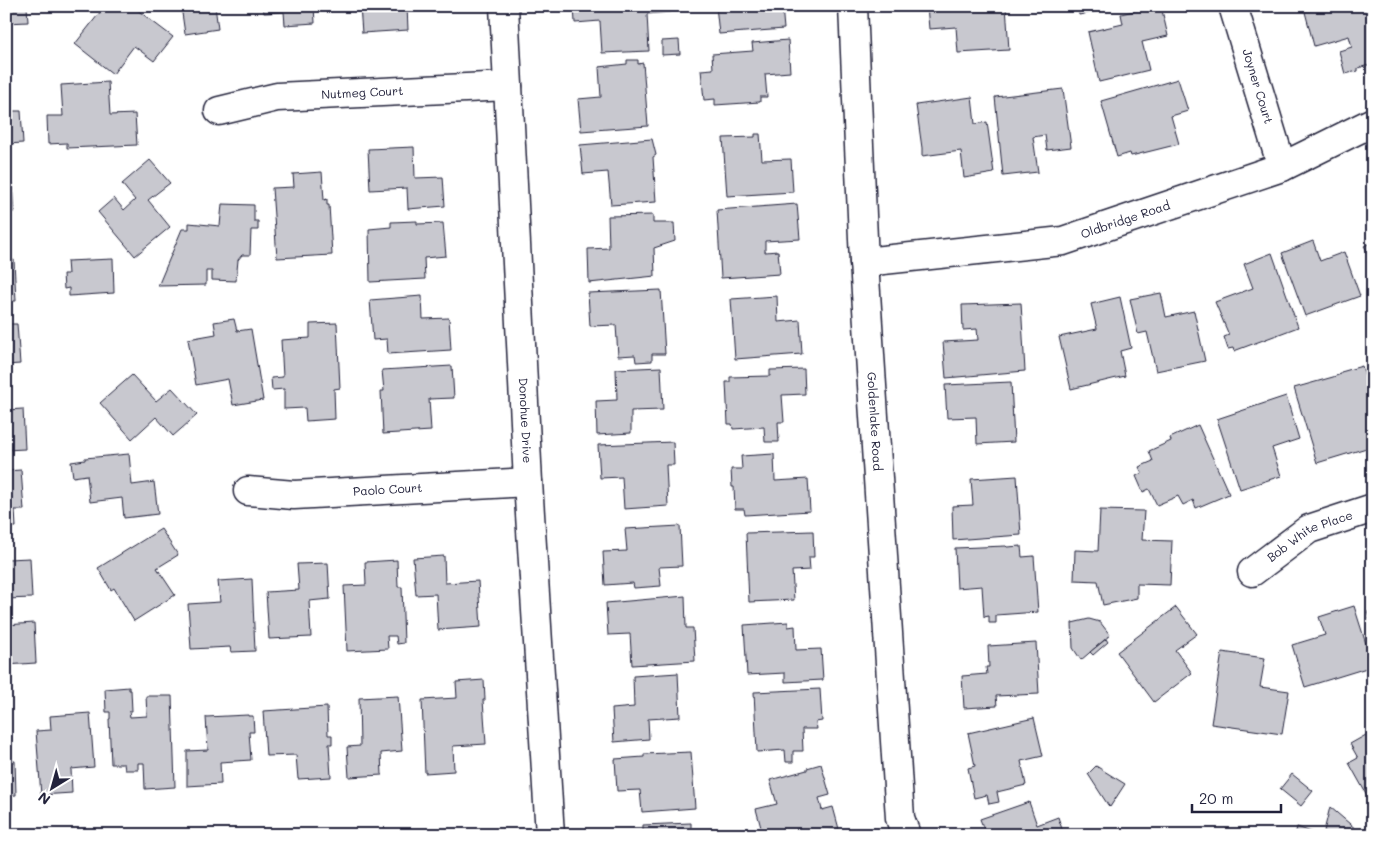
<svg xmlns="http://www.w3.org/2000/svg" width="1379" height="841" viewBox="0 0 1379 841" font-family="Mali,sans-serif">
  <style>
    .building { fill: #c8c8cf; stroke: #22223b }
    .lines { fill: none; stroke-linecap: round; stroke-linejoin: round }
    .minor-casing { stroke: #22223b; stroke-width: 31 }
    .minor { stroke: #fff; stroke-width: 28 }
    .labels { text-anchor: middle; stroke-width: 4.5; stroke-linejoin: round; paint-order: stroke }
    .street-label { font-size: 12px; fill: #22223b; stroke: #fff }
  </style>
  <rect width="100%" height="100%" fill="#fff"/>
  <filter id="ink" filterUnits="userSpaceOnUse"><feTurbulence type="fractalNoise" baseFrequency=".02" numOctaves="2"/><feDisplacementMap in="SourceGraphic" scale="10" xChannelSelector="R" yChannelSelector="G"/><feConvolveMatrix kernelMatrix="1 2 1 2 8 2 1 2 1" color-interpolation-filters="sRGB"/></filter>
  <g filter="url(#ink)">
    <g class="building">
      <polygon points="6,6 27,6 28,22 6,23"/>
      <polygon points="105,6 132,6 173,37 154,61 134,46 113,74 75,44"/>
      <polygon points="181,6 215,6 218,29 185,34"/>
      <polygon points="263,6 314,6 315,23 285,25 284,12 264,13"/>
      <polygon points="360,6 407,6 408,30 362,33"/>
      <polygon points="574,6 608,6 609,10 624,9 624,6 670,6 671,12 647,14 649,51 602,53 600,21 575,23"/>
      <polygon points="716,6 782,6 784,29 719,34"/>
      <polygon points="927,6 1006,6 1009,50 958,53 956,27 929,29"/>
      <polygon points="1078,6 1123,6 1079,15"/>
      <polygon points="1154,6 1161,6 1168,36 1142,42 1149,70 1099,82 1088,32 1123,24 1121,14"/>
      <polygon points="1327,6 1373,6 1373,64 1358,68 1358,71 1345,74 1339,51 1352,47 1349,36 1314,46 1305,12"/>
      <polygon points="679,40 680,54 662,55 662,41"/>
      <polygon points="788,40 790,72 765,74 767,97 760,97 760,102 715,105 715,99 704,100 701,70 713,69 712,54 753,51 752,43"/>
      <polygon points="627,60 638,60 638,64 643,63 648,126 581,131 578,99 601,97 599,67 627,64"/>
      <polygon points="1178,79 1188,111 1171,116 1179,144 1131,156 1130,153 1117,157 1101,101"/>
      <polygon points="108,82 110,115 135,114 137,145 67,148 67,143 48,144 47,116 63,116 61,85"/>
      <polygon points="1063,89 1071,147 1047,150 1045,135 1033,137 1038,172 1003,176 995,97"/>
      <polygon points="6,94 10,94 11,111 21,111 23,143 8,144 9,151 6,151"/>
      <polygon points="972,97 975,124 987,122 994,173 964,178 961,151 922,156 922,148 916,105"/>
      <polygon points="755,134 760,134 762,160 791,159 793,192 727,196 723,138 755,137"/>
      <polygon points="652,139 656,155 653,157 656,202 611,205 608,172 583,174 580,145"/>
      <polygon points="414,147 415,178 443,177 445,206 408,209 407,188 370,190 368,149"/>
      <polygon points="150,160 170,183 148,200 170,227 135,256 98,212 114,198 124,210 135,200 122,184"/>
      <polygon points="322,172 324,200 327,199 327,205 329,205 332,255 277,258 272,188 294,187 293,174"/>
      <polygon points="12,183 14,212 6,212 6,184"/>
      <polygon points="222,204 254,205 254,221 258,221 258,230 251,230 250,255 242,255 238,260 236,281 212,280 212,271 206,271 206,285 158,286 182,229 189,229 189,223 220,226"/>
      <polygon points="797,204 800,239 765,241 765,252 778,251 780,274 721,278 717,210"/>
      <polygon points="653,215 653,223 674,223 675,241 654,248 655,276 589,283 588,249 609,248 608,216"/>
      <polygon points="417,221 417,224 443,223 446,256 424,258 425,279 370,282 369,229 391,227 391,222"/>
      <polygon points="1313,241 1320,261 1344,252 1360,296 1305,316 1282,253"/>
      <polygon points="1373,242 1373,259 1364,246"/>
      <polygon points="1272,253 1298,327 1234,351 1233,348 1228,349 1224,337 1229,335 1215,302 1253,288 1244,264"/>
      <polygon points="113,259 114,293 69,296 69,288 64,289 63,274 68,274 67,261"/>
      <polygon points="14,260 16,301 6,301 6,261"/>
      <polygon points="661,290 665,354 652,354 652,361 636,362 635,355 618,356 616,325 590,326 588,293"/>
      <polygon points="1161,293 1166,317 1194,311 1205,361 1156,371 1147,332 1138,334 1130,299"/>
      <polygon points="422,296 423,319 449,318 451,350 388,354 387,339 373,340 370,300"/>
      <polygon points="777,296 778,322 800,320 802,354 735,359 731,299"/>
      <polygon points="1120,297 1131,348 1120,351 1125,376 1071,389 1059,337 1097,329 1091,304"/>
      <polygon points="1021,303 1025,371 946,378 943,342 978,340 977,329 963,330 962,305"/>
      <polygon points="234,319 237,331 251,329 263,400 233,405 228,379 196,385 188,339 216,334 214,322"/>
      <polygon points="337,323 340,388 334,389 335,419 306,421 305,408 284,409 284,389 272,390 271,378 283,377 281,340 310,338 310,324"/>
      <polygon points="6,324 17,324 20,364 6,365"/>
      <polygon points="452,366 454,398 429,399 431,431 383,434 381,391 384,391 382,370"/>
      <polygon points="1362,366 1373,401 1373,446 1317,463 1294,388 1333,377 1341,374 1341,372"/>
      <polygon points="661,367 663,410 631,411 631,433 597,435 596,401 617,400 616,369"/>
      <polygon points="804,369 805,394 782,395 784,422 778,422 779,442 765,442 764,427 733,429 732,424 728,424 726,382 730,382 730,377 770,376 770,370"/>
      <polygon points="132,375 156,401 172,388 197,415 173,436 156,417 132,439 100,403"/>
      <polygon points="1011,382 1014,442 977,444 976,417 947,418 945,385"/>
      <polygon points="1286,396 1299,439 1272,448 1281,476 1240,489 1217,419"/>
      <polygon points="23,409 25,449 6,450 6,410"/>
      <polygon points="1198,425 1229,494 1196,508 1193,500 1183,505 1178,496 1157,505 1149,489 1143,492 1136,476 1142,473 1139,467 1153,461 1149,451 1171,441 1170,438"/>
      <polygon points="673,442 674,465 666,465 668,506 624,509 622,477 600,478 598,445"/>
      <polygon points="129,454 132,485 154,482 158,514 124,518 122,498 90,502 87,475 73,477 71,462 85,460 85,458"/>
      <polygon points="774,454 775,481 808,479 810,511 745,515 744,509 735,509 734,487 732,487 731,469 742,469 741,456"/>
      <polygon points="21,470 24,510 15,510 16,527 6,527 6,471"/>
      <polygon points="1017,476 1021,535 953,540 952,506 973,505 971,479"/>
      <polygon points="1100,510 1144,511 1142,540 1172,541 1170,585 1137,584 1137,598 1103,605 1098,581 1074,580 1075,550 1098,551"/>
      <polygon points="680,526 682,566 659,567 661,586 634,588 633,583 605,585 603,552 627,551 625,529"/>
      <polygon points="161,529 178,555 157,568 175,595 134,621 114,588 111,590 98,568"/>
      <polygon points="813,531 814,557 809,557 810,570 792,571 794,600 749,602 746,533"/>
      <polygon points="1006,546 1007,547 1021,546 1022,557 1034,556 1038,612 996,615 996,623 989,623 989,616 984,617 982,586 957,588 955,548"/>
      <polygon points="6,549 8,559 30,558 32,598 6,599"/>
      <polygon points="444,556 445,583 478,581 481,627 438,630 436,594 416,595 413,558"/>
      <polygon points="397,560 398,587 402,587 404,643 397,644 396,636 387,636 388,649 347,651 344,586 366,585 365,562"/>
      <polygon points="328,563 330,599 309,601 311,637 269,639 266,592 299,590 297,564"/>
      <polygon points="252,579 255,651 231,652 230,647 191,649 188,604 220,602 218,581"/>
      <polygon points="685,596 686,628 693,628 695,661 632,665 630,634 608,635 606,603"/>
      <polygon points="1354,606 1373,666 1305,687 1292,645 1325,635 1319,617"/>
      <polygon points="1176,607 1197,634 1175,650 1192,673 1154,702 1117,652"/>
      <polygon points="1373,611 1373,630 1367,612"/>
      <polygon points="1089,619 1100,622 1110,635 1081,660 1073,648 1072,623"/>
      <polygon points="788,622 788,627 795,626 796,650 821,649 823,680 785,682 785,673 747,675 744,625"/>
      <polygon points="34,623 36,663 6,665 6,625"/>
      <polygon points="1106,639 1108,642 1093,655 1090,652"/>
      <polygon points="1036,643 1039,694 996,696 997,706 964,708 962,676 987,674 986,667 989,667 988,646"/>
      <polygon points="1222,652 1265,658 1260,687 1289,691 1282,734 1211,724"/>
      <polygon points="678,673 680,717 648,719 649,739 614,742 612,709 634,707 633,676"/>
      <polygon points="484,680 485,700 483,700 486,744 453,746 454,771 425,773 422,700 457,698 456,682"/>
      <polygon points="129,687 129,690 131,690 132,711 129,711 130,717 147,716 146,696 172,696 175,787 145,789 144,763 138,763 138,770 125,770 124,764 111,764 109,719 110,719 110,712 106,712 105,689"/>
      <polygon points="820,689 822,721 816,722 817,729 802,729 803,751 793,751 793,762 786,762 785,750 757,752 754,692"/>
      <polygon points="398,696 402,751 381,753 382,775 349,777 347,747 360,746 359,698"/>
      <polygon points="327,707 328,735 332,735 332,744 329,744 331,777 298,779 296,755 266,756 263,711"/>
      <polygon points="90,713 94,767 71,769 72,793 41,795 36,731 51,730 50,716"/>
      <polygon points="248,715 248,716 253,716 254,732 249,732 251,760 220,762 221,784 187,786 187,751 208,750 206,717"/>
      <polygon points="1034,718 1043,756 1021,761 1026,785 997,792 999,802 989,804 987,795 974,798 968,768 975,766 968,733"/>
      <polygon points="1373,731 1373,806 1349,763 1358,758 1350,744"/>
      <polygon points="691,752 695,808 642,812 640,790 617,791 615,759 644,757 644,754"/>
      <polygon points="6,761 15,761 16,795 6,796"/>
      <polygon points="821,764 830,795 819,798 822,810 833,807 839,829 812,835 763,835 756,809 777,804 770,780 807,770 807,768"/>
      <polygon points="1096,766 1125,784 1110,807 1108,805 1088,774"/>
      <polygon points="1292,774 1313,791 1301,806 1280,789"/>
      <polygon points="1029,802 1037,825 1058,817 1064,835 986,835 980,819"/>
      <polygon points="1330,807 1357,830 1356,835 1332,835 1324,831"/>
      <polygon points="691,823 691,835 643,835 643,825"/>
      <polygon points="1297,827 1320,835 1295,835"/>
    </g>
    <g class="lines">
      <g class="minor-casing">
        <g id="minor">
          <path id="s1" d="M504 6 528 482 550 835"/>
          <path id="s2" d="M853 6 864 262 900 818 906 835"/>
          <path id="s3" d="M1233 6 1282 167"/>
          <path id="s4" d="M219 111 277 97 508 86"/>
          <path id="s5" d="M864 262 1063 241 1282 167 1373 122"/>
          <path id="s6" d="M248 491 294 495 528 482"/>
          <path id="s7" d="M1252 572 1309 529 1373 508"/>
        </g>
      </g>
      <use href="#minor" class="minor"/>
    </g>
  </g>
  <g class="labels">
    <g class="street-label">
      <text dy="4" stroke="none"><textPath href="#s3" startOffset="84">Joyner Court</textPath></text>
      <text dy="4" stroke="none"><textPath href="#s4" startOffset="145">Nutmeg Court</textPath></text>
      <text dy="4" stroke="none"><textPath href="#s5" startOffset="266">Oldbridge Road</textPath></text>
      <text dy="4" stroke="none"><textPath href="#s1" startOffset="415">Donohue Drive</textPath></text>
      <text dy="4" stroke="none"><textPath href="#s2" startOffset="416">Goldenlake Road</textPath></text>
      <text dy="4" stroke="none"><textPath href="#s6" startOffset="140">Paolo Court</textPath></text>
      <text dy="4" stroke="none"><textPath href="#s7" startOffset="69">Bob White Place</textPath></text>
    </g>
  </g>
  <rect width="1379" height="841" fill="none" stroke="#fff" stroke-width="25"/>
  <rect x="12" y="12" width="1354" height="816" fill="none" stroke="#22223b" stroke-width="2" filter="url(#ink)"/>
  <g transform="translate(52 788) rotate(217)" stroke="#ffffff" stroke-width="4" paint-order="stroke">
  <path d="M0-4L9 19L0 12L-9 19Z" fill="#22223b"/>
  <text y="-8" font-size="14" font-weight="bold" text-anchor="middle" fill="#22223b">N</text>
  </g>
  <path d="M1192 804v8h89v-8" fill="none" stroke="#22223b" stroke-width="2.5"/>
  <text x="1199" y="804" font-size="15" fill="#22223b" stroke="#ffffff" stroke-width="4" paint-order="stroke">20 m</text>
</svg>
